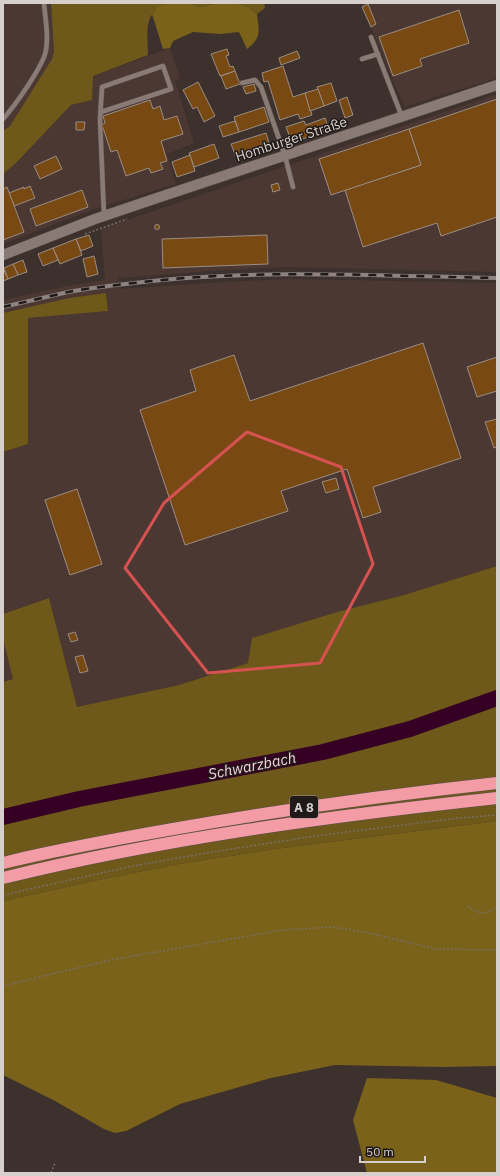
<svg xmlns="http://www.w3.org/2000/svg" width="500" height="1176" viewBox="0 0 500 1176" font-family="'IBM Plex Sans',sans-serif">
  <style>
    .built { fill: #4c3832 }
    .green { fill: #6e581a }
    .forest { fill: #7a621a }
    .lines { fill: none; stroke-linecap: round; stroke-linejoin: round }
    .river { stroke: #350023; stroke-width: 16 }
    .building { fill: #794914; stroke: #998d84 }
    .lane-casing { stroke: #5a504c; stroke-width: 5.5 }
    .secondary-casing { stroke: #5a504c; stroke-width: 11 }
    .highway-casing { stroke: #5a504c; stroke-width: 13 }
    .path { stroke: #786e6a; stroke-width: 1.5; stroke-dasharray: 2 2; stroke-linecap: butt }
    .lane { stroke: #897a76; stroke-width: 4.5 }
    .secondary { stroke: #897a76; stroke-width: 10 }
    .highway { stroke: #f39ca6; stroke-width: 12 }
    .rail-casing { stroke: #8d8380; stroke-width: 4 }
    .rail { stroke: #201a18; stroke-width: 2.5; stroke-dasharray: 8; stroke-linecap: butt }
    .marked { fill: none; stroke: #d65251; stroke-width: 3; stroke-linejoin: round }
    .labels { text-anchor: middle; stroke-width: 3; stroke-linejoin: round; paint-order: stroke }
    .shield { fill: #201a18; stroke: #a09996; stroke-width: 1 }
    .shield-label { font-size: 13px; font-weight: bold; fill: #d7cfcc }
    .street-label { font-size: 14px; fill: #d7cfcc; stroke: #201a18 }
    .water-label { font-size: 15px; font-style: italic; fill: #fbcee4; stroke: #201a18 }
  </style>
  <rect width="100%" height="100%" fill="#3d312d"/>
  <g class="built">
    <polygon points="3,3 51,3 54,52 52,59 42,76 10,126 3,131"/>
    <polygon points="361,3 497,3 497,78 404,107"/>
    <polygon points="170,48 180,79 175,81 194,143 167,154 176,184 94,209 3,244 3,174 16,163 71,105 90,100 93,76"/>
    <polygon points="497,94 497,272 288,267 224,270 118,278 121,289 224,282 290,279 497,283 497,566 404,595 337,612 253,638 248,663 179,685 77,707 49,598 3,614 3,452 28,444 28,318 108,311 106,293 69,298 3,313 3,300 67,286 105,280 101,229"/>
    <polygon points="3,639 13,679 3,682"/>
  </g>
  <g class="green">
    <path d="M51 3H170C142 11 148 31 148 55L93 76 92 100 71 105 16 163 3 174V131L10 126 52 59 54 52Z"/>
    <polygon points="188,3 219,3 199,7"/>
    <polygon points="235,3 264,3 265,8 257,14 248,7"/>
    <polygon points="106,293 108,311 28,318 28,444 3,452 3,313 69,298"/>
    <polygon points="497,566 497,821 275,849 179,864 103,879 3,901 3,682 13,679 3,639 3,614 49,598 77,707 179,685 248,663 252,638 337,612 404,595"/>
  </g>
  <g class="forest">
    <path d="M170 3H188L199 7 219 3H235L248 7 257 14C259 32 262 37 247 49L239 32 220 34 193 32 173 41 170 48 163 49 152 14 159 6Z"/>
    <polygon points="497,821 497,1066 442,1067 335,1065 271,1078 180,1104 126,1131 115,1133 104,1129 55,1101 3,1075 3,901 103,879 179,864 275,849"/>
    <polygon points="367,1078 436,1080 497,1098 497,1173 367,1173 353,1120"/>
  </g>
  <g class="lines">
    <polyline class="river" points="3,817 79,799 323,752 410,729 497,698"/>
  </g>
  <g class="building">
    <polygon points="368,4 376,24 371,27 362,7"/>
    <polygon points="459,10 469,43 420,59 422,66 393,76 379,37"/>
    <polygon points="227,49 229,55 226,56 230,67 233,66 235,71 220,76 211,54"/>
    <polygon points="297,51 300,58 281,65 279,58"/>
    <polygon points="283,66 293,97 305,93 312,115 300,119 298,114 280,120 268,81 264,82 262,73"/>
    <polygon points="235,71 240,84 226,89 221,76"/>
    <polygon points="198,82 215,116 204,122 197,107 193,109 183,90"/>
    <polygon points="331,83 337,101 324,106 317,87"/>
    <polygon points="254,84 256,91 246,94 243,87"/>
    <polygon points="318,89 324,106 310,111 305,93"/>
    <polygon points="347,97 353,115 345,118 339,100"/>
    <polygon points="497,99 497,217 441,236 437,223 363,247 345,190 421,165 409,129"/>
    <polygon points="150,100 153,109 160,106 164,120 177,116 183,134 161,141 167,161 160,163 163,169 151,173 149,168 126,176 117,150 111,152 102,125 105,123 103,116"/>
    <polygon points="264,107 269,122 239,132 234,117"/>
    <polygon points="325,118 329,129 292,143 286,127 304,121 306,125"/>
    <polygon points="235,121 239,132 223,137 219,126"/>
    <polygon points="76,122 85,122 84,130 76,130"/>
    <polygon points="409,129 421,165 331,195 319,159"/>
    <polygon points="266,133 270,146 236,157 231,144"/>
    <polygon points="214,144 219,158 194,167 189,153"/>
    <polygon points="190,155 195,171 177,177 172,162"/>
    <polygon points="56,156 62,169 40,179 34,166"/>
    <polygon points="278,183 280,190 273,192 271,185"/>
    <polygon points="30,186 35,198 14,206 9,193 24,187 24,189"/>
    <polygon points="7,187 24,232 3,240 3,189"/>
    <polygon points="82,190 88,207 36,226 30,209"/>
    <circle cx="157" cy="227" r="2.5"/>
    <polygon points="89,235 93,246 81,251 76,239"/>
    <polygon points="267,235 268,264 163,268 162,239"/>
    <polygon points="76,239 82,255 60,264 53,248"/>
    <polygon points="53,248 58,260 43,266 38,254"/>
    <polygon points="94,256 98,274 87,277 83,259"/>
    <polygon points="23,260 27,272 18,275 13,264"/>
    <polygon points="13,264 18,275 8,279 4,268"/>
    <polygon points="3,268 8,279 3,281"/>
    <polygon points="423,343 461,458 373,487 381,512 363,518 347,469 281,491 288,511 185,545 140,410 196,391 190,370 234,355 250,401"/>
    <polygon points="497,357 497,391 477,397 467,367"/>
    <polygon points="497,419 497,447 494,448 485,422"/>
    <polygon points="336,478 339,489 326,493 322,482"/>
    <polygon points="77,489 102,564 70,575 45,500"/>
    <polygon points="75,632 78,640 71,642 68,634"/>
    <polygon points="83,655 88,671 80,673 75,657"/>
  </g>
  <g class="lines">
    <g class="lane-casing">
      <g id="lane">
        <polyline points="371,37 402,117"/>
        <polyline points="362,59 378,54"/>
        <polyline points="242,83 255,80 261,87 285,156 293,187"/>
        <polyline points="101,112 171,89 163,66 102,87 100,119 104,216"/>
        <path d="M3 119C14 107 44 65 46 50 49 35 45 18 44 3"/>
      </g>
    </g>
    <g class="secondary-casing">
      <polyline id="secondary" points="3,255 95,219 154,199 497,85"/>
    </g>
    <g class="highway-casing">
      <g id="highway">
        <path d="M3 863C59 849 116 839 173 829 280 810 388 795 497 783"/>
        <path d="M3 878C165 838 331 816 497 798"/>
      </g>
    </g>
    <g class="path">
      <polyline points="85,234 127,219"/>
      <polyline points="3,895 133,866 212,852 315,836 459,818 497,815"/>
      <path d="M467 906C478 913 486 917 497 906"/>
      <polyline points="3,986 110,960 283,930 332,927 365,932 435,949 497,950"/>
      <polyline points="51,1173 55,1163"/>
    </g>
    <use href="#lane" class="lane"/>
    <use href="#secondary" class="secondary"/>
    <use href="#highway" class="highway"/>
    <g class="rail-casing">
      <path id="rail" d="M3 307C25 302 46 297 68 292 96 287 124 284 152 281 266 269 382 276 497 278"/>
    </g>
    <use href="#rail" class="rail"/>
  </g>
  <path class="marked" d="M247 432 341 467 373 564 320 663 208 673 125 568 164 503Z"/>
  <g class="labels">
    <rect class="shield" x="290" y="796" width="28" height="22" rx="3"/>
    <g class="shield-label">
      <text x="304" y="812">A 8</text>
    </g>
    <g class="street-label">
      <text transform="translate(291 139) rotate(-18)" y="5">Homburger Straße</text>
    </g>
    <g class="water-label">
      <text transform="translate(252 766) rotate(-11)" y="5">Schwarzbach</text>
    </g>
  </g>
  <rect width="500" height="1176" fill="none" stroke="#d7cfcc" stroke-width="8"/>
  <path d="M360 1156v6h65v-6" fill="none" stroke="#d7cfcc" stroke-width="2"/>
  <text x="366" y="1156" font-size="12" fill="#d7cfcc" stroke="#201a18" stroke-width="3" paint-order="stroke">50 m</text>
</svg>
